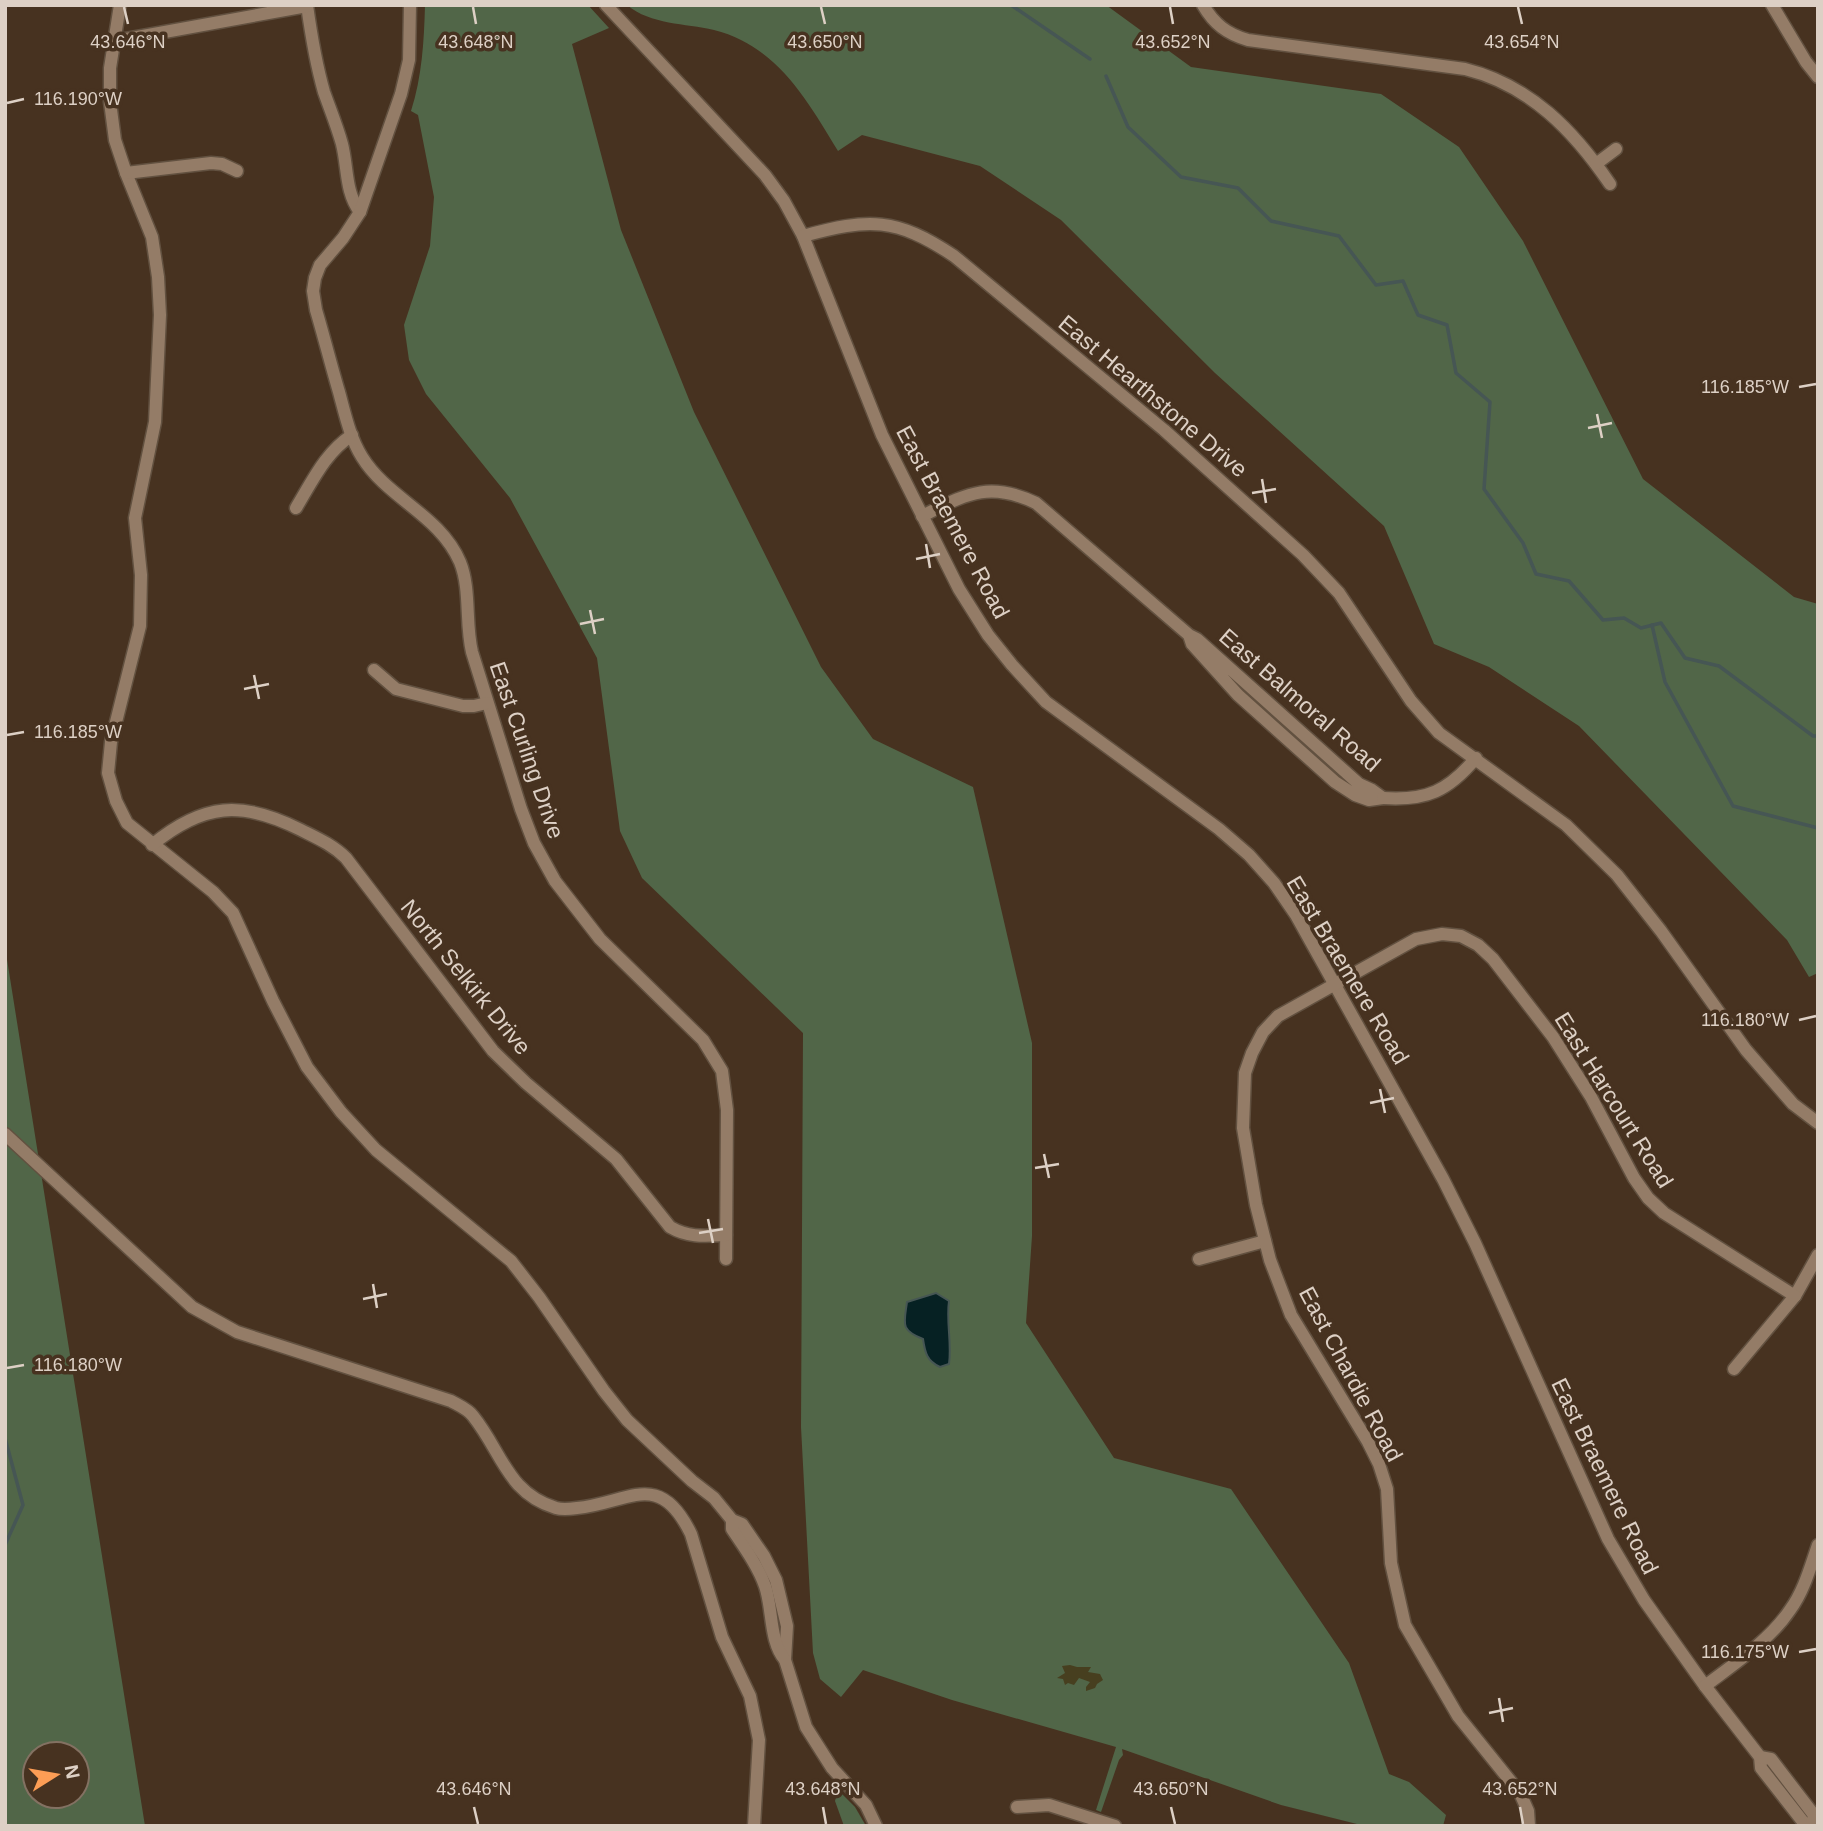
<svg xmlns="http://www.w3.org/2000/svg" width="1823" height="1831" viewBox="0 0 1823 1831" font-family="Helvetica,sans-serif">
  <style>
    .green { fill: #516648; fill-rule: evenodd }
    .sand { fill: #473f1f }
    .water { fill: #062123; stroke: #465654; stroke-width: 2 }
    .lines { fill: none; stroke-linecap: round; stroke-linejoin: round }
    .stream { stroke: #465654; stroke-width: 3.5 }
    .minor-casing { stroke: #625140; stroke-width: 15 }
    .minor { stroke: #947c67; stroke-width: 12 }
    .ticks { fill: none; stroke: #ddd0c5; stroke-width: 2.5 }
    .labels { text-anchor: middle; stroke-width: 7; stroke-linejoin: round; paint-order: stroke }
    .street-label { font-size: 23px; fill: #ddd0c5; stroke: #473220 }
    .ticks-label { font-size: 18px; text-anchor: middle; fill: #ddd0c5; stroke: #473220; stroke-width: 7; stroke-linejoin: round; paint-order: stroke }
  </style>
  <rect width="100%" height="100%" fill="#473220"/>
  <g class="green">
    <path d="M425 5H588L609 28 572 44 621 230 694 412 821 667 873 739 973 787 1032 1043V1236L1026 1323 1114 1458 1231 1489 1349 1663 1389 1774 1409 1782 1446 1815 1443 1826H1365L1281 1805 1122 1749 1123 1755 1119 1760 1101 1812 1096 1810 1116 1747 952 1700 863 1670 841 1697 820 1679 813 1653 801 1427 803 1033 642 878 620 831 597 658 510 498 426 394 409 360 404 325 430 246 434 197 418 115 411 111C422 76 424 42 425 5Z"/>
    <path d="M627 5H1106L1191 67 1381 94 1459 147 1523 241 1643 479 1794 597 1818 604V973L1809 977 1787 940 1579 726 1489 667 1434 644 1384 526 1215 373 1061 220 980 166 862 135 838 151C807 100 777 46 714 30 685 23 651 25 627 5Z"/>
    <path d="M5 950 6 953 145 1826H5ZM35 1754H77V1796H35Z"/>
    <polygon points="838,1790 855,1807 866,1826 844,1826 835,1801"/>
  </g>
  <polygon class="sand" points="1070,1665 1077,1667 1091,1667 1088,1672 1100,1674 1103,1680 1097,1684 1095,1688 1086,1691 1086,1687 1090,1682 1079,1678 1074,1685 1068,1683 1065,1685 1063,1679 1057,1678 1065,1673 1062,1666"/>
  <path class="water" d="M936 1293 949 1301C946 1322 952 1343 949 1364L940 1367C927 1361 925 1353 923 1339 900 1330 904 1324 907 1302Z"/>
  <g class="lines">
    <g class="stream">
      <polyline points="1011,5 1090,59"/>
      <polyline points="1106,76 1128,127 1181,177 1238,188 1271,221 1339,236 1376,285 1403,281 1418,315 1447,325 1456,373 1490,402 1484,489 1523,543 1536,574 1569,581 1603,620 1624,618 1641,628 1661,623 1685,658 1719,666 1813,736 1818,736"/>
      <polyline points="1652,625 1665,682 1733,806 1818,828"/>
      <polyline points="5,1438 23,1505 5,1545"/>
    </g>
    <g class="minor-casing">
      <g id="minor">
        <polyline points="120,5 110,68 110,102 115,140 126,173 152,237 158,277 160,315 155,422 135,518 141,575 140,626 111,742 108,773 116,801 127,823 213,892 233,913 273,1001 307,1067 341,1112 376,1150 511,1261 539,1297 604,1391 627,1420 692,1481 714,1498 732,1520 742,1524 764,1556 776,1580 787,1626 785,1660"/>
        <path d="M307 5C311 34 316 64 324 92 330 109 337 126 342 144 348 168 345 192 360 212"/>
        <path d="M410 5 409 60 401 94 360 212 343 238 320 265 315 278 313 291 316 310C324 337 331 365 339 392 345 414 350 438 362 457 388 499 440 515 460 562 471 589 465 623 472 652L521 809 534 843 555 881 600 939 703 1040 722 1071 727 1110 726 1259"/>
        <polyline points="606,5 765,175 784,201 803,236 882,435 959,589 988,635 1012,665 1046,702 1219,829 1249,855 1274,883 1296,915 1443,1179 1475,1243 1608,1539 1644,1600 1705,1686 1760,1757 1761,1768 1804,1823 1813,1826"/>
        <path d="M1203 5C1214 24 1227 34 1248 40L1465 69C1530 85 1574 131 1610 184"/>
        <polyline points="1772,5 1806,62 1818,77"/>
        <polyline points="115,41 307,6"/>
        <polyline points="1596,164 1616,149"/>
        <polyline points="126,173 211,163 222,164 237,171"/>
        <path d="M803 236C869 218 896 217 954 256L1164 430 1303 555 1339 593 1411 701 1439 733 1566 825 1617 875 1661 931 1746 1050 1793 1104 1818 1123"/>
        <path d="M296 508C313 480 325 453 352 435"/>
        <path d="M922 516C965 495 988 480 1036 503L1189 635 1197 639 1359 784 1372 790 1383 798 1369 800 1355 795 1335 782 1238 695 1192 644 1189 635"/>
        <polyline points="374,670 396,689 463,706 474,706 487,703"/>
        <path d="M1383 798C1427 801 1448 791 1476 758"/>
        <path d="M152 845C203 803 242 800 301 830 317 838 333 845 346 858L493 1051 526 1083 616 1159 670 1227C689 1238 705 1236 726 1235"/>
        <path d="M5 1134 192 1307 237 1332 451 1401C458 1405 468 1409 473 1416 502 1452 507 1493 556 1508 563 1510 570 1509 577 1508 629 1503 659 1468 691 1534L722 1637 750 1696 759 1740 754 1826"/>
        <polyline points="1199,1259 1265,1241"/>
        <polyline points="1734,1369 1795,1296 1818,1255"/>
        <path d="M732 1520V1529C744 1547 758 1566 765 1586 773 1609 769 1641 785 1660L806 1727 832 1768 866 1805 876 1826"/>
        <path d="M1705 1686C1734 1664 1770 1640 1790 1610 1804 1591 1810 1568 1818 1545"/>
        <polyline points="1760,1757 1771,1759 1814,1815 1812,1824"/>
        <polyline points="1017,1807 1049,1805 1115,1826"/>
        <polyline points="1529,1826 1528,1811 1520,1793 1458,1716 1405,1625 1391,1563 1387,1489 1379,1464 1368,1442 1291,1315 1270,1260 1256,1205 1243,1128 1245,1073 1252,1053 1263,1032 1278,1016 1416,939 1442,934 1461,936 1478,945 1493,959 1553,1037 1591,1097 1634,1178 1648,1198 1664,1213 1795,1296"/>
      </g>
    </g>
    <use href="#minor" class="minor"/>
  </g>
  <path class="ticks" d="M124 7 128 24M473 7 476 24M821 7 825 24M1170 7 1173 24M1518 7 1522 24M7 103 24 99M1799 387 1816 384M1597 414 1602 438M1588 428 1612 423M1262 479 1266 503M1252 493 1276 489M926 544 930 568M916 559 940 554M590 610 595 634M580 624 604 619M254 675 259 699M244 689 269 684M7 735 24 732M1799 1020 1816 1016M1380 1089 1385 1113M1370 1103 1394 1098M1044 1154 1049 1178M1035 1168 1059 1164M708 1219 713 1243M699 1233 723 1229M373 1284 377 1308M363 1299 387 1294M7 1368 24 1365M1799 1652 1816 1649M1499 1698 1503 1722M1489 1713 1513 1708M474 1807 478 1824M823 1807 826 1824M1171 1807 1175 1824M1520 1807 1523 1824"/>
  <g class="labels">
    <g class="street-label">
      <text transform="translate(1153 396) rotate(40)" y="8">East Hearthstone Drive</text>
      <text transform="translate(953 522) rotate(62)" y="8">East Braemere Road</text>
      <text transform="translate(1300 700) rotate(41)" y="8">East Balmoral Road</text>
      <text transform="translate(527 750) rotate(71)" y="8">East Curling Drive</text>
      <text transform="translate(1348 970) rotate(59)" y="8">East Braemere Road</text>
      <text transform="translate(466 977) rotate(51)" y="8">North Selkirk Drive</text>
      <text transform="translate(1614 1100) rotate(58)" y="8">East Harcourt Road</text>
      <text transform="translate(1351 1374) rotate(62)" y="8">East Chardie Road</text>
      <text transform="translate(1605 1476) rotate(64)" y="8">East Braemere Road</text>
    </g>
  </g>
  <g class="ticks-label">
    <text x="1522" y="48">43.654°N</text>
    <text x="128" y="48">43.646°N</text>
    <text x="476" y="48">43.648°N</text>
    <text x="825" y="48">43.650°N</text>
    <text x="1173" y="48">43.652°N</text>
    <text x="78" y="105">116.190°W</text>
    <text x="1745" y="393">116.185°W</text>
    <text x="78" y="738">116.185°W</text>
    <text x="1745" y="1026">116.180°W</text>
    <text x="78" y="1371">116.180°W</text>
    <text x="1745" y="1658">116.175°W</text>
    <text x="474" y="1795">43.646°N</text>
    <text x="823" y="1795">43.648°N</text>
    <text x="1171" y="1795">43.650°N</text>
    <text x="1520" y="1795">43.652°N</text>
  </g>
  <rect width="1823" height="1831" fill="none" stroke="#ddd0c5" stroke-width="14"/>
  <g transform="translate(56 1775) rotate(79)"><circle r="33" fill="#473220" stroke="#837162" stroke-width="2"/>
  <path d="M0-5L12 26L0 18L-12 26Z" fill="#fd9d55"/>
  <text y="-10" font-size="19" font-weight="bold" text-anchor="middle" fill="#ddd0c5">N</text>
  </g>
</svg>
